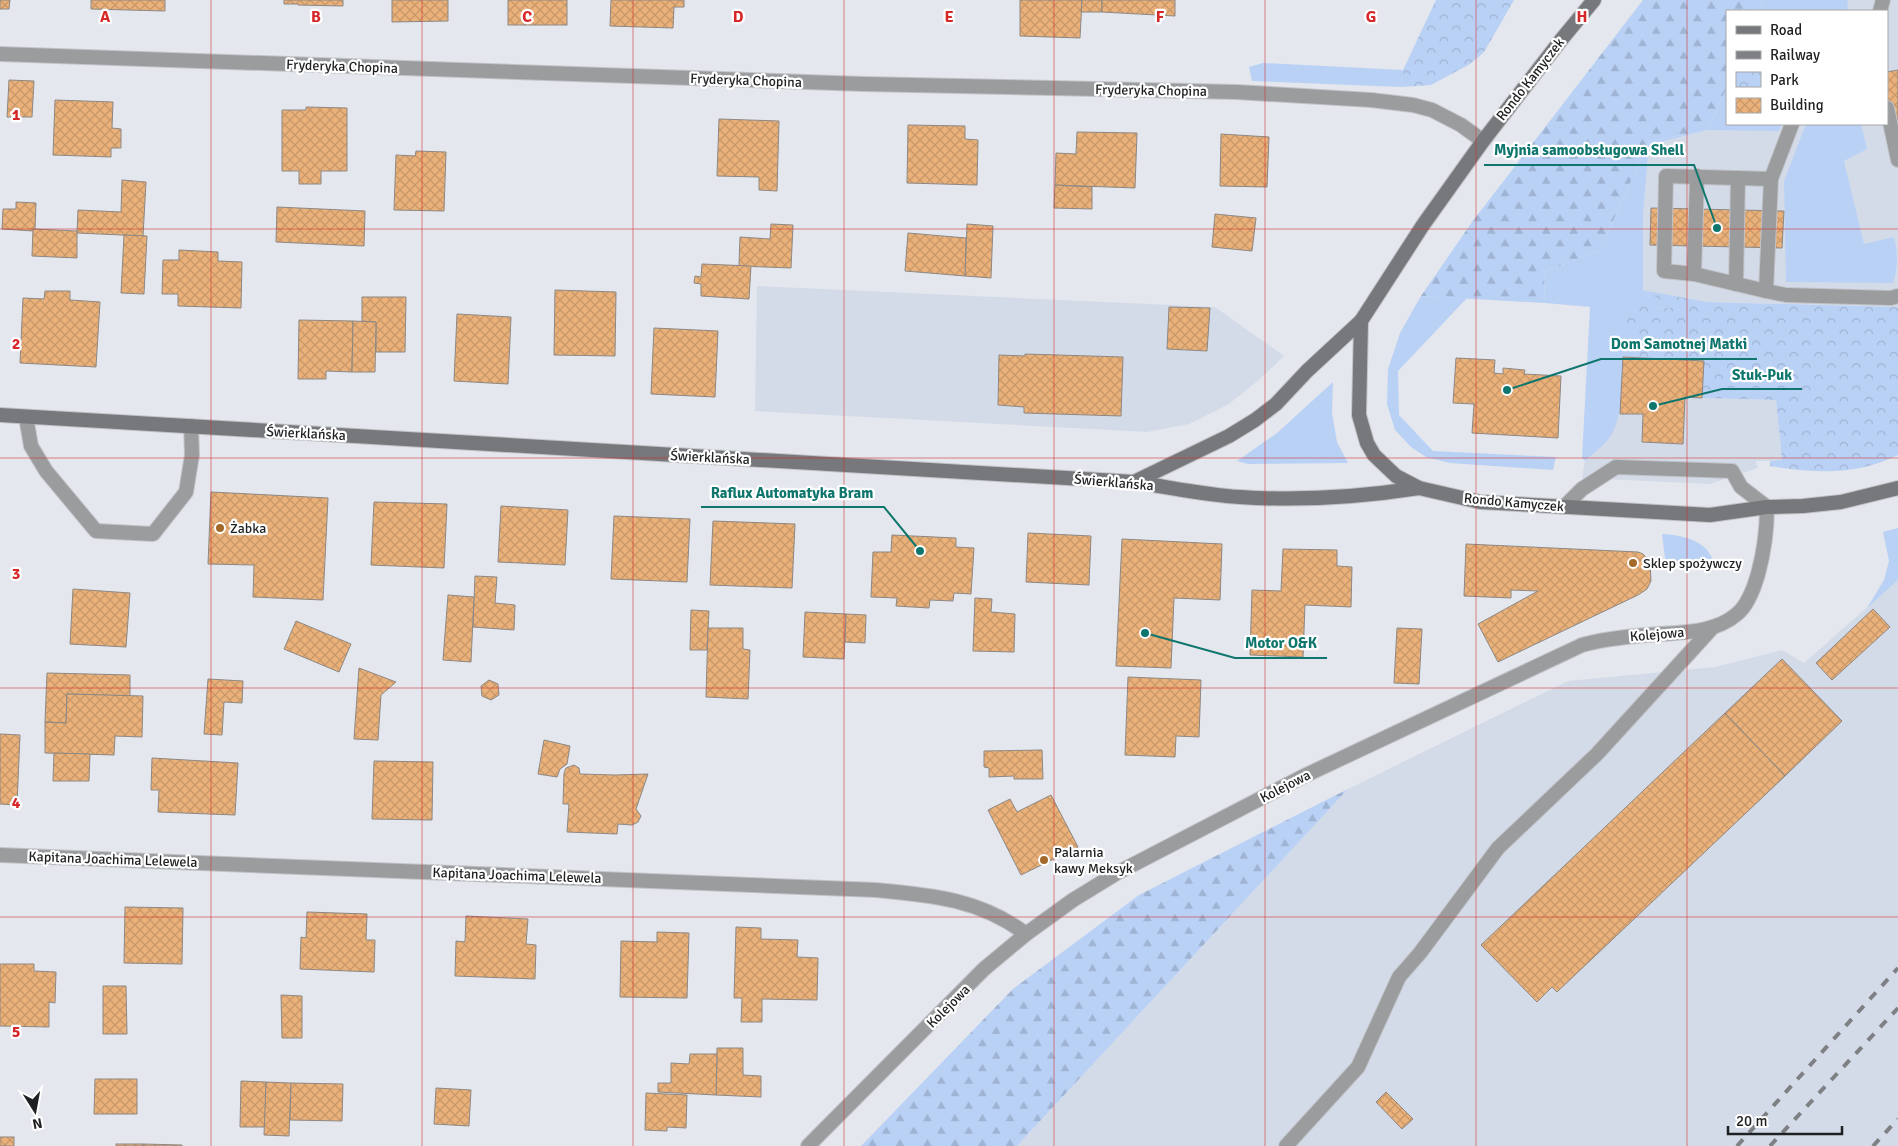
<svg xmlns="http://www.w3.org/2000/svg" width="1898" height="1146" viewBox="0 0 1898 1146" font-family="Signika,sans-serif">
  <style>
    .built { fill: #d4dbe8 }
    .grass { fill: #bad1f6 }
    .forest { fill: url(#forest-firs) }
    .park { fill: url(#park-crowns) }
    .building { fill: url(#building-cross-hatch); stroke: #8d8884 }
    .lines { fill: none; stroke-linecap: round; stroke-linejoin: round }
    .service-casing { stroke: #c1c3c8; stroke-width: 16 }
    .minor-casing { stroke: #c1c3c8; stroke-width: 16 }
    .secondary-casing { stroke: #c1c3c8; stroke-width: 16 }
    .service { stroke: #9a9c9e; stroke-width: 14 }
    .minor { stroke: #9a9c9e; stroke-width: 14 }
    .secondary { stroke: #76787b; stroke-width: 14 }
    .rail { stroke: #7e8084; stroke-width: 4; stroke-dasharray: 9 9; stroke-linecap: butt }
    .grid { fill: none; stroke: #d62828; stroke-width: 1; stroke-opacity: 0.55 }
    .poi-dot { fill: #a36928; stroke: #fff; stroke-width: 2 }
    .labels { text-anchor: middle; stroke-width: 4.5; stroke-linejoin: round; paint-order: stroke }
    .street-label { font-size: 14px; fill: #1f2022; stroke: #fff }
    .poi-label { font-size: 14px; fill: #1f2022; stroke: #fff; text-anchor: start }
    .grid-label { font-size: 16px; text-anchor: middle; font-weight: bold; fill: #d62828; stroke: #fff; stroke-width: 4.5; stroke-linejoin: round; paint-order: stroke }
    .leader { fill: none; stroke: #0f766e; stroke-width: 2 }
    .callout-dot { fill: #0f766e; stroke: #fff; stroke-width: 2 }
    .callout-label { font-size: 15px; text-anchor: middle; font-weight: bold; fill: #0f766e; stroke: #fff; stroke-width: 4.5; stroke-linejoin: round; paint-order: stroke }
  </style>
  <defs>
    <pattern id="forest-firs" width="22" height="20" patternUnits="userSpaceOnUse" patternTransform="scale(1.25)"><rect width="22" height="20" fill="#bad1f6"/><path d="M5 1l3.5 6h-7zM16 11l3.5 6h-7z" fill="#9fb3d3"/></pattern>
    <pattern id="park-crowns" width="20" height="18" patternUnits="userSpaceOnUse" patternTransform="scale(1.25)"><rect width="20" height="18" fill="#bad1f6"/><path d="M2 6a3 3 0 1 1 6 0M12 15a3 3 0 1 1 6 0" fill="none" stroke="#9fb3d3"/></pattern>
    <pattern id="building-cross-hatch" width="8" height="8" patternUnits="userSpaceOnUse" patternTransform="scale(1.25)"><rect width="8" height="8" fill="#eab17a"/><path d="M0 0l8 8M0 8l8-8" fill="none" stroke="#c89869"/></pattern>
  </defs>
  <rect width="100%" height="100%" fill="#e4e7ed"/>
  <g class="built">
    <polygon points="1764,0 1898,0 1898,307 1708,302 1643,290 1643,215 1649,145 1708,130 1727,87 1727,124 1887,124 1887,11 1759,11"/>
    <polygon points="757,286 1215,307 1284,356 1260,379 1229,404 1189,424 1147,432 755,411"/>
    <polygon points="1623,357 1704,361 1702,398 1776,400 1782,461 1756,461 1758,468 1710,484 1582,478 1585,461 1609,439"/>
    <polygon points="1898,580 1898,1146 1017,1146 1348,789 1568,681 1715,667 1782,650 1804,663"/>
  </g>
  <g class="grass">
    <polygon points="1764,0 1848,0 1847,11 1759,11"/>
    <polygon points="1263,63 1403,70 1401,87 1252,81 1249,67"/>
    <path d="M1727 87V124H1782L1779 131 1708 130 1649 145 1643 215V290L1678 308 1624 307C1623 340 1629 414 1608 440 1601 448 1592 454 1585 461L1582 458 1590 307 1545 303 1544 272 1600 250 1649 141 1708 130Z"/>
    <path d="M1806 124H1861L1867 149 1844 161 1864 244 1894 237C1898 253 1898 269 1893 283L1786 282 1784 181Z"/>
    <polygon points="1421,296 1467,298 1398,371 1399,415 1433,451 1556,457 1553,470 1450,463 1426,457 1411,447 1395,430 1387,404 1388,369 1400,333"/>
    <polygon points="1333,382 1332,413 1337,442 1348,463 1248,464 1237,461 1277,433"/>
    <polygon points="1898,528 1898,580 1867,608 1884,580 1889,561 1883,532"/>
    <path d="M1662 534C1684 535 1711 541 1715 568L1666 566Z"/>
  </g>
  <g class="forest">
    <polygon points="1643,0 1764,0 1759,11 1727,11 1727,87 1708,130 1649,141 1600,250 1544,272 1545,303 1421,296 1472,222"/>
    <polygon points="1348,789 1017,1146 861,1146 1013,989 1139,895"/>
  </g>
  <g class="park">
    <polygon points="1436,0 1514,0 1484,52 1470,64 1431,85 1401,87 1403,70"/>
    <path d="M1643 290 1708 302 1898 307V455C1854 476 1817 473 1770 466V461L1782 460 1776 400 1702 398 1703 361 1623 357V306L1676 308Z"/>
  </g>
  <g class="building">
    <polygon points="0,0 10,0 9,9 0,9"/>
    <polygon points="91,0 165,0 165,11 91,9"/>
    <polygon points="284,0 343,0 343,6 298,5 298,4 284,4"/>
    <polygon points="392,0 448,0 448,21 392,22"/>
    <rect x="508" y="0" width="59" height="25"/>
    <polygon points="611,0 684,0 684,7 674,7 673,28 610,26"/>
    <polygon points="1020,0 1082,0 1080,38 1020,36"/>
    <polygon points="1082,0 1102,0 1102,12 1081,12"/>
    <polygon points="1102,0 1175,0 1175,16 1102,12"/>
    <polygon points="1898,70 1898,124 1885,127 1887,124 1887,72"/>
    <polygon points="9,80 34,81 32,117 7,117"/>
    <polygon points="55,100 113,102 112,128 121,129 121,148 111,148 111,157 53,155"/>
    <polygon points="306,107 347,108 347,171 321,171 321,184 299,184 299,171 282,171 282,110 306,110"/>
    <polygon points="719,119 779,121 777,191 759,190 759,177 717,176"/>
    <polygon points="908,125 965,126 965,139 978,140 977,185 907,183"/>
    <polygon points="1077,132 1137,133 1135,188 1055,185 1056,153 1076,154"/>
    <polygon points="1221,134 1269,137 1267,187 1220,186"/>
    <polygon points="416,151 446,152 444,211 394,210 396,155 415,156"/>
    <polygon points="122,180 146,182 143,236 77,233 78,210 121,212"/>
    <polygon points="1055,185 1092,187 1092,209 1054,208"/>
    <polygon points="16,202 36,203 35,229 33,229 33,231 2,229 3,209 16,209"/>
    <polygon points="277,207 365,211 364,246 276,242"/>
    <polygon points="1651,208 1784,211 1782,248 1650,245"/>
    <polygon points="1215,214 1256,218 1252,251 1212,247"/>
    <polygon points="771,224 793,225 791,268 739,266 740,237 770,239"/>
    <polygon points="967,224 993,226 991,278 965,276"/>
    <polygon points="33,229 77,231 77,258 32,256"/>
    <polygon points="908,233 966,238 965,276 905,271"/>
    <polygon points="124,235 147,236 144,294 121,293"/>
    <polygon points="179,250 218,252 218,261 242,262 241,308 178,306 178,294 162,294 163,260 179,260"/>
    <polygon points="702,264 751,266 749,299 701,296 701,284 694,283 695,276 701,277"/>
    <polygon points="555,290 616,292 615,356 554,355"/>
    <polygon points="45,291 70,291 70,300 100,302 96,367 20,363 23,298 44,299"/>
    <polygon points="362,297 406,297 405,352 376,352 376,322 362,321"/>
    <polygon points="1169,307 1210,308 1207,351 1167,349"/>
    <polygon points="457,314 511,317 508,384 454,381"/>
    <polygon points="299,320 353,321 352,372 326,371 326,379 298,379"/>
    <polygon points="353,321 376,322 375,372 352,372"/>
    <polygon points="654,328 718,331 715,397 651,394"/>
    <polygon points="1025,354 1123,357 1121,416 1024,413 1024,407 998,405 999,355 1025,356"/>
    <polygon points="1623,357 1704,361 1702,398 1685,397 1683,444 1642,442 1643,414 1620,414"/>
    <polygon points="1456,358 1495,360 1494,373 1503,374 1503,368 1525,370 1524,374 1561,376 1558,438 1472,433 1474,404 1453,403"/>
    <polygon points="211,492 328,498 323,600 253,597 254,565 208,564"/>
    <polygon points="374,502 447,504 444,568 371,565"/>
    <polygon points="501,506 568,510 565,565 498,562"/>
    <polygon points="614,516 690,519 687,582 611,579"/>
    <polygon points="713,521 795,524 792,588 710,585"/>
    <polygon points="1028,533 1091,536 1089,585 1026,582"/>
    <polygon points="892,535 956,538 956,547 974,548 971,594 954,593 953,601 930,600 929,608 896,606 897,598 871,597 873,552 891,552"/>
    <polygon points="1122,539 1222,544 1220,600 1174,598 1171,668 1116,666"/>
    <polygon points="1466,544 1638,552 1643,554 1650,562 1651,581 1647,589 1638,595 1498,662 1478,624 1538,591 1511,590 1511,598 1464,596"/>
    <polygon points="1283,549 1337,550 1337,566 1352,567 1351,607 1305,605 1303,657 1250,655 1252,590 1281,591"/>
    <polygon points="475,576 497,577 495,603 515,605 514,630 473,627"/>
    <polygon points="73,589 130,593 126,647 70,644"/>
    <polygon points="448,595 474,597 471,662 443,660"/>
    <polygon points="975,598 992,599 991,612 1015,614 1014,652 973,651"/>
    <polygon points="1873,609 1890,627 1832,680 1816,663"/>
    <polygon points="691,610 709,611 707,650 690,650"/>
    <polygon points="805,612 846,614 844,659 803,657"/>
    <polygon points="846,614 866,615 865,643 845,642"/>
    <polygon points="296,621 351,644 339,672 284,649"/>
    <polygon points="708,628 743,628 743,649 750,650 748,699 706,697"/>
    <polygon points="1397,628 1422,629 1419,684 1394,683"/>
    <polygon points="1782,659 1842,721 1785,776 1725,713"/>
    <polygon points="359,668 396,682 381,695 378,740 354,739"/>
    <polygon points="47,673 130,675 130,696 67,694 66,723 45,722"/>
    <polygon points="1128,677 1201,680 1199,737 1176,736 1175,757 1125,755"/>
    <polygon points="208,679 243,681 242,703 224,702 222,735 204,734"/>
    <polygon points="489,680 498,684 499,695 491,700 482,696 481,686"/>
    <polygon points="67,694 143,696 142,737 115,736 114,755 45,753 45,722 66,723"/>
    <polygon points="1725,713 1785,776 1557,992 1552,987 1537,1002 1481,945"/>
    <polygon points="0,734 20,735 17,805 0,804"/>
    <polygon points="544,740 570,746 567,764 560,769 557,777 538,774"/>
    <polygon points="1042,750 1043,779 1014,779 1014,776 989,777 989,768 984,767 984,751"/>
    <polygon points="54,753 90,754 89,781 53,781"/>
    <polygon points="152,758 238,763 235,815 158,812 159,790 151,790"/>
    <polygon points="374,761 433,762 432,820 372,819"/>
    <polygon points="574,765 579,768 580,774 615,775 648,774 636,809 641,816 638,822 632,825 618,824 617,834 567,832 569,804 563,804 564,773 566,768"/>
    <polygon points="1051,795 1078,847 1021,875 988,810 1010,799 1017,812"/>
    <polygon points="125,907 183,908 182,964 124,963"/>
    <polygon points="307,912 367,914 366,940 375,940 374,972 300,969 301,937 306,938"/>
    <polygon points="466,916 528,919 526,944 536,945 535,979 455,976 456,941 465,942"/>
    <polygon points="736,927 761,928 761,939 798,940 797,957 818,958 817,1000 762,999 762,1022 741,1022 742,998 734,998"/>
    <polygon points="657,932 689,933 687,998 620,997 621,941 657,942"/>
    <polygon points="0,964 34,964 34,971 56,972 55,1003 49,1002 49,1027 0,1026"/>
    <polygon points="103,986 126,986 127,1034 103,1034"/>
    <polygon points="281,995 302,996 302,1038 282,1038"/>
    <polygon points="717,1048 743,1048 743,1075 761,1076 761,1097 716,1095"/>
    <polygon points="690,1054 717,1054 716,1095 658,1092 658,1083 671,1083 671,1063 689,1064"/>
    <polygon points="95,1079 137,1079 137,1114 94,1114"/>
    <polygon points="241,1081 266,1082 265,1127 240,1127"/>
    <polygon points="266,1082 291,1083 289,1136 264,1135"/>
    <polygon points="291,1083 343,1084 342,1121 290,1120"/>
    <polygon points="436,1088 471,1090 469,1126 434,1124"/>
    <polygon points="1386,1092 1413,1119 1402,1129 1376,1102"/>
    <polygon points="646,1093 687,1095 686,1128 667,1127 667,1131 645,1130"/>
    <rect x="0" y="1137" width="14" height="9"/>
    <rect x="116" y="1144" width="27" height="2"/>
    <polygon points="143,1144 182,1145 182,1146 143,1146"/>
  </g>
  <g class="lines">
    <g class="service-casing">
      <g id="service">
        <polyline points="1880,11 1883,0"/>
        <polyline points="1887,108 1898,160"/>
        <polyline points="1792,124 1771,179 1766,291 1786,295 1891,298 1898,296"/>
        <polyline points="1694,274 1697,176"/>
        <polyline points="1736,284 1738,178"/>
        <polyline points="1766,291 1694,274 1664,271 1666,176 1771,179"/>
        <polyline points="26,417 31,446 46,471 96,531 153,534 186,492 192,455 191,426"/>
        <polyline points="1564,507 1582,489 1616,467 1732,471 1741,487 1767,507"/>
        <polyline points="1286,1146 1358,1067 1399,977 1420,953 1498,848 1597,754 1713,627"/>
      </g>
    </g>
    <g class="minor-casing">
      <g id="minor">
        <polyline points="0,54 864,84 1236,92 1371,100 1413,105 1432,110 1461,125 1483,141"/>
        <path d="M0 855 876 890C931 895 980 899 1026 934"/>
        <path d="M808 1146 984 969 1026 934 1073 900 1117 873 1304 776 1582 645C1603 639 1624 637 1646 635 1676 632 1713 635 1737 614 1748 605 1754 588 1758 574 1764 552 1767 530 1767 507"/>
      </g>
    </g>
    <g class="secondary-casing">
      <g id="secondary">
        <polyline points="1594,0 1561,40 1483,141 1423,225 1361,321 1359,415 1367,443 1374,455 1396,476 1419,488 1480,502 1710,515 1767,507 1803,506 1841,502 1898,488"/>
        <path d="M0 415 1134 482C1169 487 1205 495 1240 497 1299 501 1360 497 1419 488"/>
        <polyline points="1134,482 1229,436 1255,420 1276,404 1307,371 1361,321"/>
      </g>
    </g>
    <use href="#service" class="service"/>
    <use href="#minor" class="minor"/>
    <use href="#secondary" class="secondary"/>
    <g class="rail">
      <polyline points="1737,1146 1898,968"/>
      <polyline points="1770,1146 1898,1008"/>
      <polyline points="1873,1146 1898,1119"/>
    </g>
  </g>
  <path class="grid" d="M211 0V1146M422 0V1146M633 0V1146M844 0V1146M1054 0V1146M1265 0V1146M1476 0V1146M1687 0V1146M0 229H1898M0 458H1898M0 688H1898M0 917H1898"/>
  <g class="poi-dot">
    <circle cx="220" cy="528" r="5"/>
    <circle cx="1633" cy="563" r="5"/>
    <circle cx="1044" cy="860" r="5"/>
  </g>
  <g class="labels">
    <g class="street-label">
      <text transform="translate(342 66) rotate(2)" y="5">Fryderyka Chopina</text>
      <text transform="translate(1530 79) rotate(-52)" y="5">Rondo Kamyczek</text>
      <text transform="translate(746 80) rotate(2)" y="5">Fryderyka Chopina</text>
      <text transform="translate(1151 90) rotate(1)" y="5">Fryderyka Chopina</text>
      <text transform="translate(306 433) rotate(3)" y="5">Świerklańska</text>
      <text transform="translate(710 457) rotate(3)" y="5">Świerklańska</text>
      <text transform="translate(1114 482) rotate(5)" y="5">Świerklańska</text>
      <text transform="translate(1514 502) rotate(5)" y="5">Rondo Kamyczek</text>
      <text transform="translate(1657 634) rotate(-5)" y="5">Kolejowa</text>
      <text transform="translate(1285 786) rotate(-27)" y="5">Kolejowa</text>
      <text transform="translate(113 859) rotate(2)" y="5">Kapitana Joachima Lelewela</text>
      <text transform="translate(517 875) rotate(2)" y="5">Kapitana Joachima Lelewela</text>
      <text transform="translate(948 1006) rotate(-45)" y="5">Kolejowa</text>
    </g>
    <g class="poi-label">
      <text x="230" y="533">Żabka</text>
      <text x="1643" y="568">Sklep spożywczy</text>
      <text x="1054" y="857">Palarnia<tspan x="1054" dy="16">kawy Meksyk</tspan></text>
    </g>
  </g>
  <g class="grid-label">
    <text x="105" y="22">A</text>
    <text x="316" y="22">B</text>
    <text x="527" y="22">C</text>
    <text x="738" y="22">D</text>
    <text x="949" y="22">E</text>
    <text x="1160" y="22">F</text>
    <text x="1371" y="22">G</text>
    <text x="1582" y="22">H</text>
    <text x="16" y="120">1</text>
    <text x="16" y="349">2</text>
    <text x="16" y="579">3</text>
    <text x="16" y="808">4</text>
    <text x="16" y="1037">5</text>
  </g>
  <path class="leader" d="M1717 228L1694 165H1484M1507 390L1601 359H1757M1653 406L1722 389H1802M920 551L884 507H701M1145 633L1235 658H1327"/>
  <g class="callout-dot">
    <circle cx="1717" cy="228" r="5"/>
    <circle cx="1507" cy="390" r="5"/>
    <circle cx="1653" cy="406" r="5"/>
    <circle cx="920" cy="551" r="5"/>
    <circle cx="1145" cy="633" r="5"/>
  </g>
  <g class="callout-label">
    <text x="1589" y="155">Myjnia samoobsługowa Shell</text>
    <text x="1679" y="349">Dom Samotnej Matki</text>
    <text x="1762" y="380">Stuk-Puk</text>
    <text x="792" y="498">Raflux Automatyka Bram</text>
    <text x="1281" y="648">Motor O&amp;K</text>
  </g>
  <rect x="1726" y="10" width="162" height="115" fill="#ffffff" stroke="#a5a6a7"/>
  <rect x="1736" y="26" width="25" height="8" fill="#76787b" stroke="#a5a6a7"/>
  <text x="1770" y="35" font-size="15" fill="#1f2022">Road</text>
  <rect x="1736" y="51" width="25" height="8" fill="#7e8084" stroke="#a5a6a7"/>
  <text x="1770" y="60" font-size="15" fill="#1f2022">Railway</text>
  <rect x="1736" y="72" width="25" height="15" fill="url(#park-crowns)" stroke="#a5a6a7"/>
  <text x="1770" y="85" font-size="15" fill="#1f2022">Park</text>
  <rect x="1736" y="98" width="25" height="15" fill="url(#building-cross-hatch)" stroke="#a5a6a7"/>
  <text x="1770" y="110" font-size="15" fill="#1f2022">Building</text>
  <g transform="translate(35 1111) rotate(169)" stroke="#ffffff" stroke-width="4" paint-order="stroke">
  <path d="M0-4L9 19L0 12L-9 19Z" fill="#1f2022"/>
  <text y="-8" font-size="14" font-weight="bold" text-anchor="middle" fill="#1f2022">N</text>
  </g>
  <path d="M1728 1126v8h114v-8" fill="none" stroke="#1f2022" stroke-width="2.5"/>
  <text x="1736" y="1126" font-size="15" fill="#1f2022" stroke="#ffffff" stroke-width="4" paint-order="stroke">20 m</text>
</svg>
